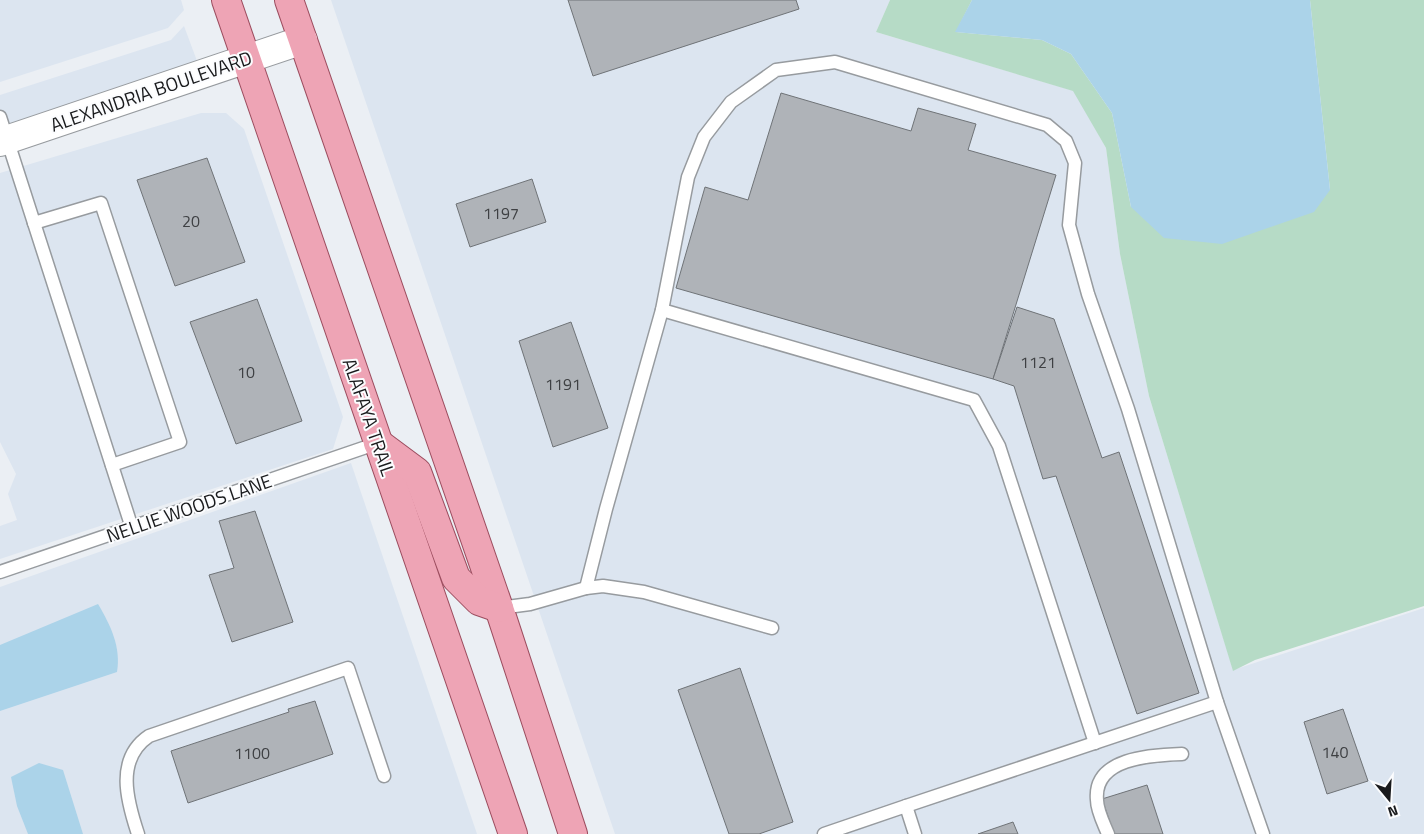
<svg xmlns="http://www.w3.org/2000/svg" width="1424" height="834" viewBox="0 0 1424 834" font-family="'Titillium Web',sans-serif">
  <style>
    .built { fill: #dce5f0 }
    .green { fill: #b6dbc6 }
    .water { fill: #abd3e9 }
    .building { fill: #afb3b8; stroke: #6f7377 }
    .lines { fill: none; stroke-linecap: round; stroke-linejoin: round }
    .service-casing { stroke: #979b9f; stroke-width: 15 }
    .tertiary-casing { stroke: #979b9f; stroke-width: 30 }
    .primary-casing { stroke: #9c4d5f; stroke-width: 30 }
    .service { stroke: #fff; stroke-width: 12 }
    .tertiary { stroke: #fff; stroke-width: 28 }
    .primary { stroke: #eea4b5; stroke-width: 28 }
    .labels { text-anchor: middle; stroke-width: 4; stroke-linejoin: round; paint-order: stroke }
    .number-label { font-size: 16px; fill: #3e4043 }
    .street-label { font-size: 19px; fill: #191a1c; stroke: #fbfcfe }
  </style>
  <rect width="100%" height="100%" fill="#ebeff4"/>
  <g class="built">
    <polygon points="0,0 181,0 184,10 168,28 0,82"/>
    <polygon points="331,0 890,0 876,32 1074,91 1106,148 1120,254 1149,396 1233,670 1424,608 1424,834 615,834"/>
    <polygon points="184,26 197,61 0,128 0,95 171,40"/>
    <polygon points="201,113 226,113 244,129 343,417 333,449 0,559 0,526 17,520 8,494 16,474 0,442 0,173"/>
    <polygon points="351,463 477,834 0,834 0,587"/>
  </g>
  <polygon class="green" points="890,0 972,0 956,32 1042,40 1071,54 1112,113 1131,207 1330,190 1310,0 1424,0 1424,606 1255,660 1233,671 1149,396 1120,254 1106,148 1073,91 876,32"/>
  <g class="water">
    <polygon points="972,0 1310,0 1330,190 1314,212 1222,244 1164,238 1131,207 1112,113 1071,54 1042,40 955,32"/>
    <path d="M98 604C111 626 121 647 117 672L0 711V645Z"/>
    <polygon points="39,763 63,770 83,834 28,834 17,806 11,777"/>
  </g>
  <g class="building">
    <polygon points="568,0 796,0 799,9 593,76"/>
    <polygon points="781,93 911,131 918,108 976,124 968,150 1056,175 993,379 676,288 705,187 748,200"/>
    <polygon points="207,158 245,262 175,286 137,180"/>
    <polygon points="532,179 546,222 470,247 456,204"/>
    <polygon points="257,299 302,421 236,444 190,322"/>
    <polygon points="1017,307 1054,319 1102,458 1119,452 1199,693 1137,714 1056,476 1043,479 1014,386 993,379"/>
    <polygon points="571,322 608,428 553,447 519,341"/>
    <polygon points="255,511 293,622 232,642 209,575 234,568 219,521"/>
    <polygon points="740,668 793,822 759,834 729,834 678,690"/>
    <polygon points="315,701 333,754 188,803 171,751 289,712 288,709"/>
    <polygon points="1343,709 1368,781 1327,794 1304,722"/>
    <polygon points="1147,785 1163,834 1114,834 1102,799"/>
    <polygon points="1013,822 1018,834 978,834"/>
  </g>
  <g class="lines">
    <g class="service-casing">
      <g id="service">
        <polyline points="0,117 132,528"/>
        <polyline points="34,223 101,203 180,442 112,465"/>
        <polyline points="662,310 688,177 704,137 731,102 776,70 835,62 1047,125 1066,141 1075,163 1069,225 1088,294 1128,409 1217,702"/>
        <polyline points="0,572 378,443"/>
        <polyline points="499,608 530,604 586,588"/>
        <polyline points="772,628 644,592 603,586 586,588 606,509 662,310 974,400 999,446 1095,743"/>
        <polyline points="906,806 1217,702 1263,834"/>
        <path d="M138 834C127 801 115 759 149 736L348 668 384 776"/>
        <polyline points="824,834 906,806 915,834"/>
        <path d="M1108 834C1104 824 1097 811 1097 800 1093 758 1150 755 1182 754"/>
      </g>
    </g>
    <g class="tertiary-casing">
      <polyline id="tertiary" points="0,142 303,40"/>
    </g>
    <g class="primary-casing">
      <g id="primary">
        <polyline points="226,0 513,834"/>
        <polyline points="289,0 499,608 573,834"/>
        <polyline points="378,443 417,472 456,578 479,601 499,608"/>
      </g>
    </g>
    <use href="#service" class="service"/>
    <use href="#tertiary" class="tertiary"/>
    <use href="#primary" class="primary"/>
  </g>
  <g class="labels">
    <g class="number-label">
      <text x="501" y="219">1197</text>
      <text x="191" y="227">20</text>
      <text x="1038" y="368">1121</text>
      <text x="246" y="378">10</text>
      <text x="563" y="390">1191</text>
      <text x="1335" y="758">140</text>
      <text x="252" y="759">1100</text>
    </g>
    <g class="street-label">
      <text transform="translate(151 91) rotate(-19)" y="7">ALEXANDRIA BOULEVARD</text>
      <text transform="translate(369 417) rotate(71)" y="7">ALAFAYA TRAIL</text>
      <text transform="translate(189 508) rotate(-19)" y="7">NELLIE WOODS LANE</text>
    </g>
  </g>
  <g transform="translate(1389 799) rotate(162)" stroke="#fbfcfe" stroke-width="4" paint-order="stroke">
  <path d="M0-4L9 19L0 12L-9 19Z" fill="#191a1c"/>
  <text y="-8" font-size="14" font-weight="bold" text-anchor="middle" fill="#191a1c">N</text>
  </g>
</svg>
